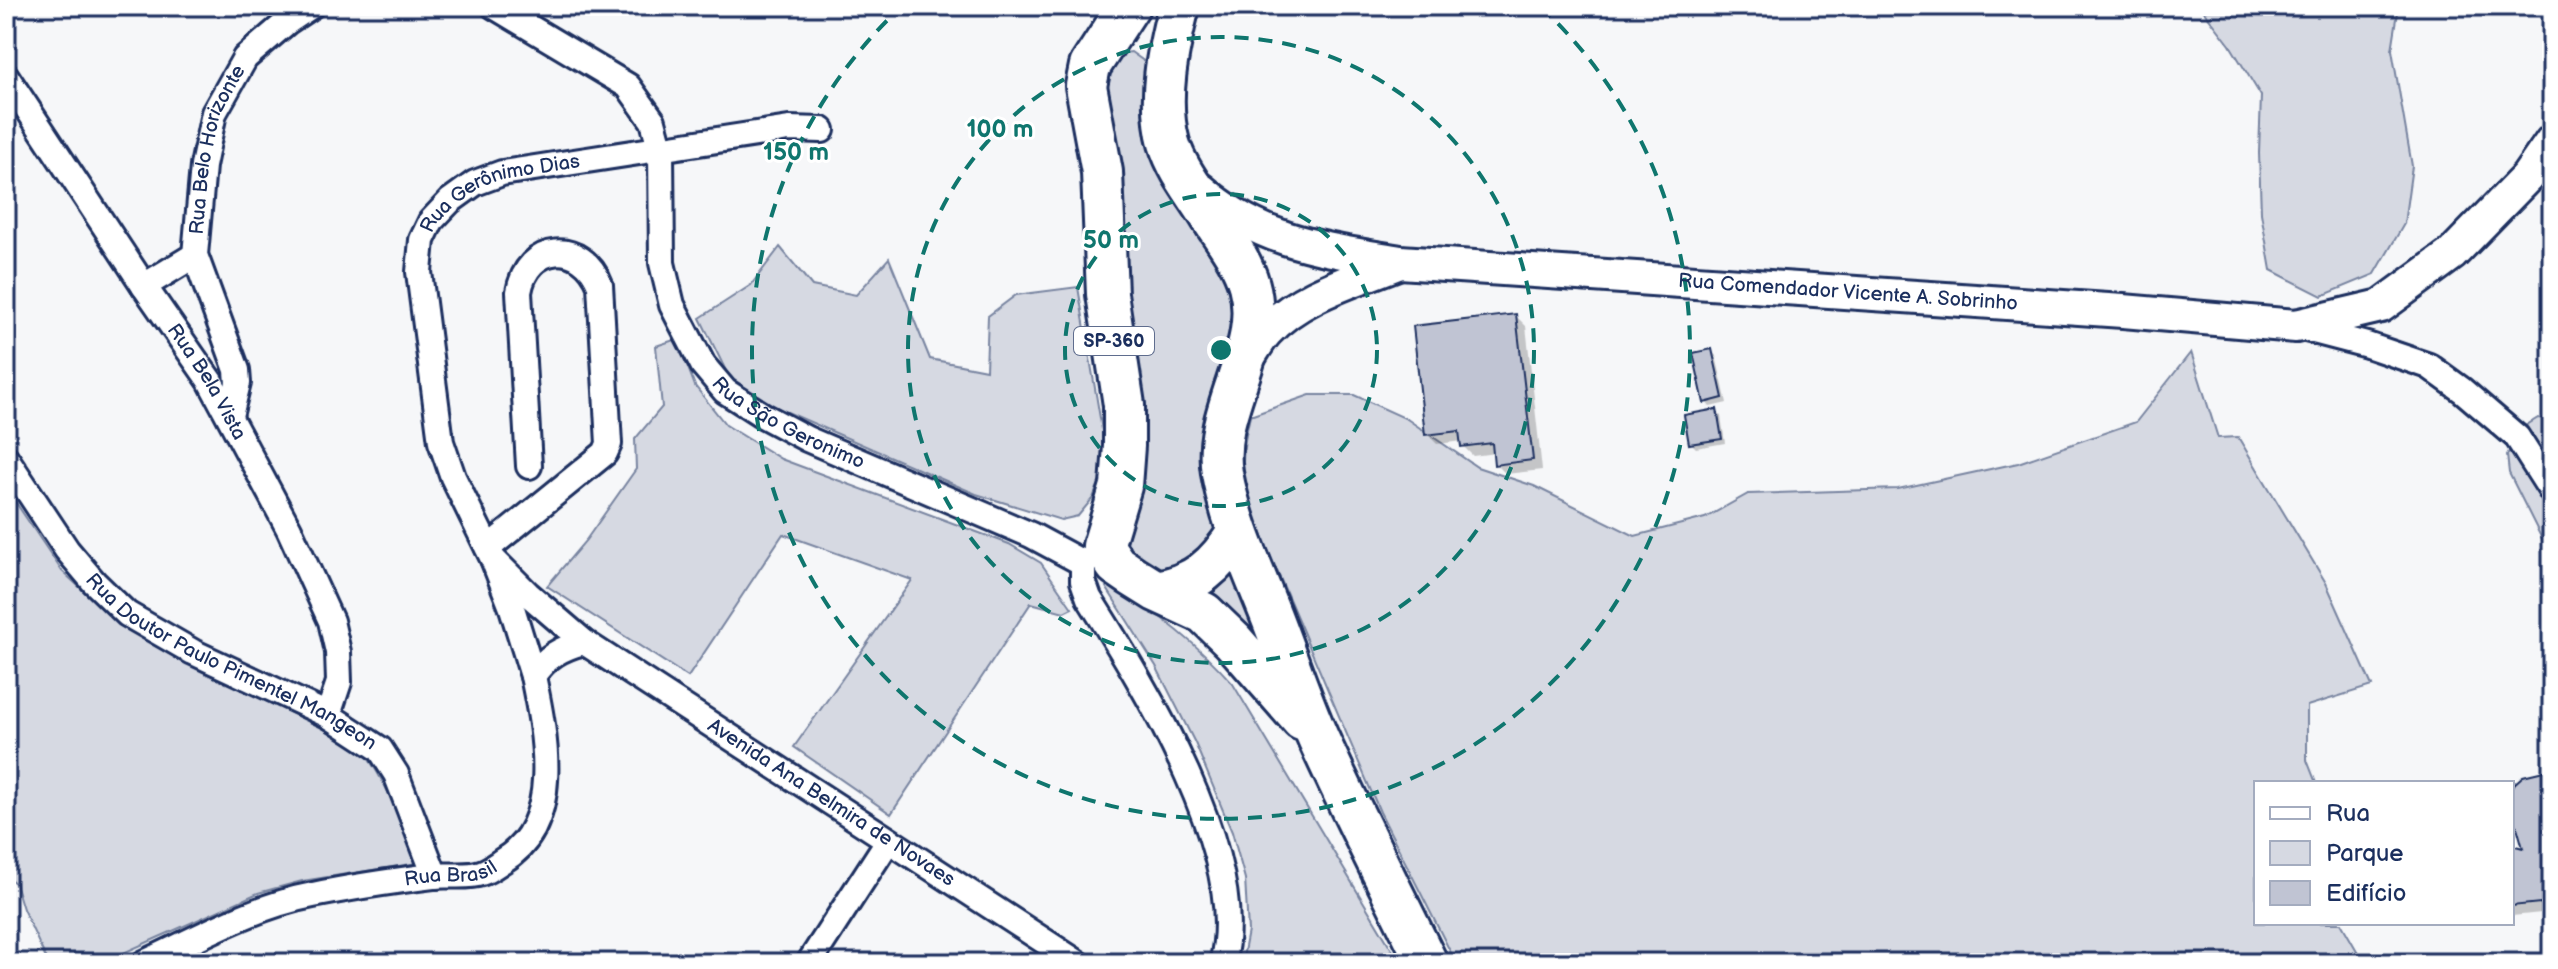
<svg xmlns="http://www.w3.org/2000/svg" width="2558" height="969" font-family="'Balsamiq Sans',sans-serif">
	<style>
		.green { fill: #d6d9e2; stroke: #7884a0; stroke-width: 2 }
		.shadow { fill: #0003 }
		.building { fill: #c0c4d3; stroke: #1b2f5e; stroke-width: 2 }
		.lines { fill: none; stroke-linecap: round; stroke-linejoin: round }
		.minor-casing { stroke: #1b2f5e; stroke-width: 30 }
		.tertiary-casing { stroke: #1b2f5e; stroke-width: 38 }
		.primary-casing { stroke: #1b2f5e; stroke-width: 46 }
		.minor { stroke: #fff; stroke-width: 24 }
		.tertiary { stroke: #fff; stroke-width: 32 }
		.primary { stroke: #fff; stroke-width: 40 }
		.ring { fill: none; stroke: #0f766e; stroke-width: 4; stroke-dasharray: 14 10 }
		.labels { text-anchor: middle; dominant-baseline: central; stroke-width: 6; stroke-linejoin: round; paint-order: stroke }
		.shield { fill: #fff; stroke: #5f6d8e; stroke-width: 2 }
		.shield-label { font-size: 18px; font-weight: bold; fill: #1b2f5e }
		.street-label { font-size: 20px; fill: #1b2f5e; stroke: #fff }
		.centre { fill: #0f766e; stroke: #fff; stroke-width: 4 }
		.ring-label { font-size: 24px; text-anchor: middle; font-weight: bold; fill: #0f766e; stroke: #fff; stroke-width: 6; stroke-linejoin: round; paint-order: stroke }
	</style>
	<rect width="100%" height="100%" fill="#f6f7f9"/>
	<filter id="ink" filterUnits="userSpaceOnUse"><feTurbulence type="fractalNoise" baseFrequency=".0125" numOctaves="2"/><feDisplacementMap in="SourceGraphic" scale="16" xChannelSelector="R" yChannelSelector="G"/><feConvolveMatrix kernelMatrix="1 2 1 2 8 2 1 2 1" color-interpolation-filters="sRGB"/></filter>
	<g filter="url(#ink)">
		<path class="green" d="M 2200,6 L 2399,6 L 2392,50 L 2412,166 L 2404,224 L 2375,274 L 2322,296 L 2271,270 L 2261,213 L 2259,153 L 2261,96 L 2230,45 Z
			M 1131,52 L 1152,67 L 1236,280 L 1221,514 L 1211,555 L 1163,575 L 1132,555 L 1125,538 L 1145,448 L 1145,403 L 1128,294 L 1125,217 L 1098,86 L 1118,54 Z
			M 780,247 L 812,286 L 856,295 L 889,258 L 930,359 L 986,370 L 988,316 L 1016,295 L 1078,287 L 1103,436 L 1101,478 L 1093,498 L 1078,516 L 1061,520 L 976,494 L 748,395 L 730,379 L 700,318 L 751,285 Z
			M 677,339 L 695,386 L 726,425 L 781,459 L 1009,544 L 1041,563 L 1072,608 L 1064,612 L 1031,603 L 891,814 L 794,747 L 912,580 L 783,534 L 688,677 L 547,586 L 586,540 L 636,469 L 635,439 L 662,407 L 656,346 Z
			M 2191,352 L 2218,438 L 2238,437 L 2326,583 L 2372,686 L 2307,706 L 2307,760 L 2316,783 L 2256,783 L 2256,923 L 2341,923 L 2364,963 L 1456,963 L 1380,812 L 1251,510 C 1241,469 1240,457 1250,416 L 1310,395 L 1354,395 L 1407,419 L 1477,467 L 1534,486 L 1635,536 L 1705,518 L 1748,494 L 1898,489 L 2018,463 L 2136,422 Z
			M 2538,418 L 2552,420 L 2552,574 L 2547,549 L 2509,473 L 2507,455 L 2522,428 Z
			M 6,488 L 62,571 L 113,618 L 167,653 L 359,746 C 387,780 401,822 418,863 L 302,881 L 258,893 L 101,963 L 48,963 L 23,909 L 15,883 L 6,876 Z
			M 1232,556 L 1261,645 L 1200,587 Z
			M 1110,584 C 1156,611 1198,644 1233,684 L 1400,963 L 1242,963 L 1248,931 L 1245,879 L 1232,832 L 1195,743 L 1156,666 L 1106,587 Z"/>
		<path class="shadow" d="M 1516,316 L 1526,326 L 1542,470 L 1506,474 L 1496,464 L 1495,453 L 1473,456 L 1463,446 L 1463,441 L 1437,444 L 1427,434 Z
			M 1712,351 L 1716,356 L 1727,403 L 1710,407 L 1706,402 Z
			M 1716,411 L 1721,416 L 1725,443 L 1696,448 L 1691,443 Z
			M 2552,771 L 2552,912 L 2512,916 L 2512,847 L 2526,851 L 2512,801 L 2512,789 Z"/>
		<path class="building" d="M 1516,314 L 1533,460 L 1494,465 L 1492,443 L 1461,447 L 1459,431 L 1425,435 L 1413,326 Z
			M 1712,349 L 1723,398 L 1704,403 L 1693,353 Z
			M 1717,409 L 1722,439 L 1689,444 L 1684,415 Z
			M 2552,769 L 2552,913 L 2540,903 L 2512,906 L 2512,845 L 2523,848 L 2512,809 L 2512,786 L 2523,776 Z"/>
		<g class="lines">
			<g class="minor-casing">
				<g id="minor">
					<path id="s1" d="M 494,6 L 628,86 L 653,121 L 661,151 L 662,263 L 672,305 L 703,365 L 725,391 L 764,416 L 807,439 L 1031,535 L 1083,563"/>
					<path id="s2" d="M 6,76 L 144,286 L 210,381 L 289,529 L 331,621 L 338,652 L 339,682 L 328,715"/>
					<path d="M 144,286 L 195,255"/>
					<path d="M 2298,327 L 2367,345 L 2429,366 L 2462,390 L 2517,437 L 2552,492"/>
					<path id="s3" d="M 230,416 L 238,383 L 237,370 L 195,255 L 203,166 L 214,113 L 245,58 L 287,22 L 311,6"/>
					<path id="s4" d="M 6,458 L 67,550 L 94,582 L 127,614 L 193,652 L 328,715 L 380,749 L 396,774 L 435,876"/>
					<path d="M 488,548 L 605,453 L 609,444 L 600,285 C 582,238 527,243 519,292 L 529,466"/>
					<path d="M 1095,553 L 1083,563 L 1083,581 L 1089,598 C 1144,685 1251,858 1222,963"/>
					<path id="s5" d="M 493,559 L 453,477 L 441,442 L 419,272 L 422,240 L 431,221 L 450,201 L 475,183 L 502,173 L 789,129 L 822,130"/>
					<path id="s6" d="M 533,676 L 512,608 L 493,559 L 528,594 L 584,642 L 1078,963"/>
					<path id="s7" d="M 144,963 C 198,938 254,906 313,895 C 352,887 393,881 433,876 C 448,874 467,878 481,873 C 488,871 496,865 502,861 C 564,825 545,734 533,676 C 547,656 561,648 584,642"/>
					<path d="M 809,963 L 888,841"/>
				</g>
			</g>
			<g class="tertiary-casing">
				<g id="tertiary">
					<path id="s8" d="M 1201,190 C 1261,243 1324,249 1400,262 L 2123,311 L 2296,326 L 2381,306 L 2452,254 L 2527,177 L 2552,141"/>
					<path d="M 1245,363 C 1252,353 1258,341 1266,332 C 1299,295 1356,280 1400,262"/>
				</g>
			</g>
			<g class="primary-casing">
				<path id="primary" d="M 1129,6 L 1090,66 L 1086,86 L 1102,172 L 1107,294 L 1124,405 L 1124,446 L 1121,486 L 1103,546 L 1116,565 L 1132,576 L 1156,591 L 1204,613 L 1233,641 L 1302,720
					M 1179,6 C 1168,49 1157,99 1169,143 C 1177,170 1197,194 1211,217 C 1225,239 1242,260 1249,285 C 1267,349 1211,408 1222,473 C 1231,523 1253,570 1271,616 C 1287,657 1301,700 1319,740 C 1353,815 1391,889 1427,963
					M 1156,591 C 1196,585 1217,565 1238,532"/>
			</g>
			<use href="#minor" class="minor"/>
			<use href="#tertiary" class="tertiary"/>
			<use href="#primary" class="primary"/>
		</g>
	</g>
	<g class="ring">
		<circle cx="1221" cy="350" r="156"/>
		<circle cx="1221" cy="350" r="313"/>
		<path d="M1541 7A469 469 0 1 1 901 7"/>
	</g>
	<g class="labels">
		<rect class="shield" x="1074" y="327" width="80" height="28" rx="6"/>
		<g class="shield-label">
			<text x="1114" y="341">SP-360</text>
		</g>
		<g class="street-label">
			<text stroke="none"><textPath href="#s3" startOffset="278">Rua Belo Horizonte</textPath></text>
			<text stroke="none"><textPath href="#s5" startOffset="430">Rua Gerônimo Dias</textPath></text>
			<text stroke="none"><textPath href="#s8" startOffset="664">Rua Comendador Vicente A. Sobrinho</textPath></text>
			<text stroke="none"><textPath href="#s2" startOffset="366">Rua Bela Vista</textPath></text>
			<text stroke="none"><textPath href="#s1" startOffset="558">Rua São Geronimo</textPath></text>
			<text stroke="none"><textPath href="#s4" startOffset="312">Rua Doutor Paulo Pimentel Mangeon</textPath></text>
			<text stroke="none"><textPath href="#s6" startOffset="542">Avenida Ana Belmira de Novaes</textPath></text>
			<text stroke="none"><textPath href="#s7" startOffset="322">Rua Brasil</textPath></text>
		</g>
	</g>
	<circle cx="1221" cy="350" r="12" class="centre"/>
	<g class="ring-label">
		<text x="1000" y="137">100 m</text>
		<text x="796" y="160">150 m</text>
		<text x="1111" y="248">50 m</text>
	</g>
	<rect width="2558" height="969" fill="none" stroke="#fff" stroke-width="32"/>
	<rect x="16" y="16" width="2526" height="937" fill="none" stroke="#1b2f5e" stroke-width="3" filter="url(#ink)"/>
	<rect x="2254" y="781" width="260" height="144" fill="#ffffff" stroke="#a4acbf" stroke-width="2"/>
	<rect x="2270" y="807" width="40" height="12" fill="#ffffff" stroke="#a4acbf" stroke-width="2"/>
	<text x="2326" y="821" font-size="24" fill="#1b2f5e">Rua</text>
	<rect x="2270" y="841" width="40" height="24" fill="#d6d9e2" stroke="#a4acbf" stroke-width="2"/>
	<text x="2326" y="861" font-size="24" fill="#1b2f5e">Parque</text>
	<rect x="2270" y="881" width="40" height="24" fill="#c0c4d3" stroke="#a4acbf" stroke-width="2"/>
	<text x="2326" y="901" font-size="24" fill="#1b2f5e">Edifício</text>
</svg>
